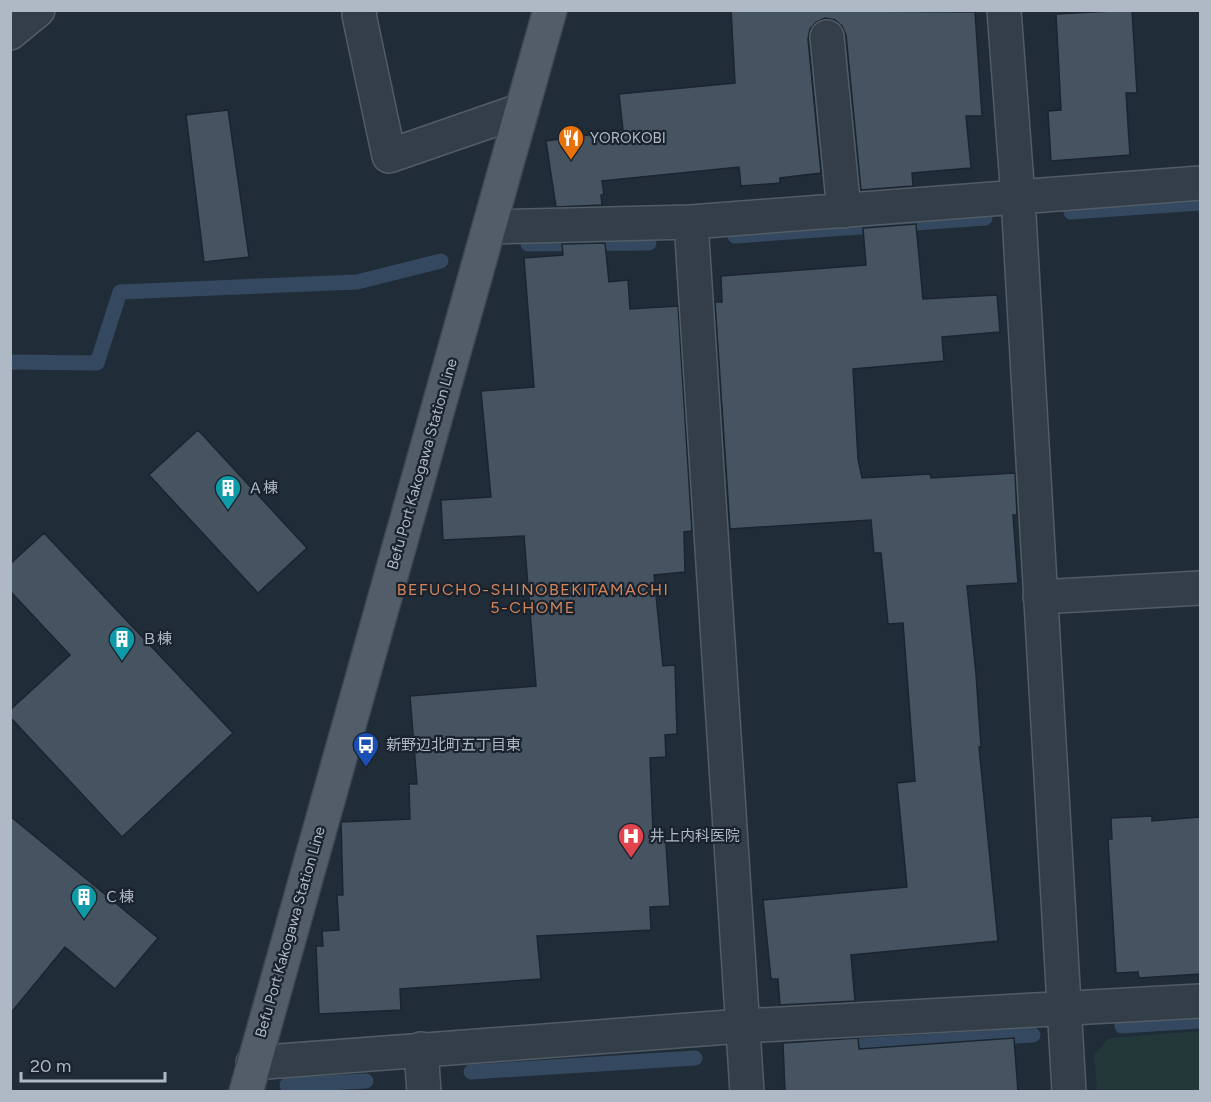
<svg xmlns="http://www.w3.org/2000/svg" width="1211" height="1102" font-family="Figtree,'Noto Sans JP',sans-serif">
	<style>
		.green { fill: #223839 }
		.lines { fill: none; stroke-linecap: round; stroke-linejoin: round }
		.stream { stroke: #34495f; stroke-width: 15 }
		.building { fill: #465462; stroke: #1b252f; stroke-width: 1.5 }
		.minor-casing { stroke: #515c66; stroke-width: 36 }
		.major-casing { stroke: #3d4752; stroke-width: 36 }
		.minor { stroke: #343e48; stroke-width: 33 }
		.major { stroke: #525d69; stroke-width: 33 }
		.labels { text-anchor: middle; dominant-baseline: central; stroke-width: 4.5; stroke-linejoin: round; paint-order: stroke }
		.poi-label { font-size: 15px; fill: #aeb9c5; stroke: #1a232d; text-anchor: start }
		.street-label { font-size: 15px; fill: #aeb9c5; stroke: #1a232d }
		.neighbourhood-label { font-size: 16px; letter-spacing: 1.5px; fill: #d3855c; stroke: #1a232d }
	</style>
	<rect width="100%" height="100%" fill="#202c38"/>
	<path class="green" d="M 1200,1031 L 1200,1091 L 1097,1091 L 1094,1055 L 1109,1038 Z"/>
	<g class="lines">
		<path class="stream" d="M 1071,212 L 1200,203
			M 735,236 L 985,218
			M 528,244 L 649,243
			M 10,362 L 97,363 L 120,292 L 357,282 L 441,261
			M 1122,1026 L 1200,1021
			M 840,1047 L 1033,1035
			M 471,1072 L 695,1058
			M 287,1085 L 366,1081"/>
	</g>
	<path class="building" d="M 731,10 L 975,12 L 982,116 L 966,116 L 971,168 L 912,173 L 913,186 L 861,190 L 846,35 L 842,26 L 835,20 L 825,18 L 816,22 L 810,29 L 808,39 L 821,173 L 780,178 L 780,183 L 741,186 L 739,167 L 602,181 L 604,194 L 601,195 L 602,205 L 556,207 L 546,141 L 623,130 L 619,94 L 735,83 Z
		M 1132,10 L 1137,93 L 1126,93 L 1130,155 L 1051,161 L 1048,111 L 1061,110 L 1056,14 Z
		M 228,110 L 249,257 L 204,262 L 186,115 Z
		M 916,224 L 923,299 L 997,295 L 1000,332 L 942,337 L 944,361 L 853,369 L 858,459 L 862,478 L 930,474 L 931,478 L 1015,473 L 1017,515 L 1013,515 L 1018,583 L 967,586 L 976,674 L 981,747 L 979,747 L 998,941 L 851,955 L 855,1001 L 780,1005 L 778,979 L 771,979 L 763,900 L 907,887 L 897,783 L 915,781 L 903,623 L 888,624 L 881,553 L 874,553 L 871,520 L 730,529 L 715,302 L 722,302 L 721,276 L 866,265 L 863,228 Z
		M 605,243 L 609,282 L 628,280 L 630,309 L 678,306 L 692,531 L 684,532 L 685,572 L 654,575 L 663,666 L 675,665 L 677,734 L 665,735 L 666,757 L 650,758 L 653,830 L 665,829 L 670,906 L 650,907 L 651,930 L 537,936 L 541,979 L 400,989 L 401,1010 L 319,1014 L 316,946 L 323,946 L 322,931 L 339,930 L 337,895 L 343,895 L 341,822 L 410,819 L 409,784 L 417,784 L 410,696 L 536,686 L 524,536 L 443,540 L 441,500 L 491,497 L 481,391 L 534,387 L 524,258 L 563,255 L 562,244 Z
		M 198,430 L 307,548 L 258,593 L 149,475 Z
		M 44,533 L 233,733 L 122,837 L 10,717 L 10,710 L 70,655 L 10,591 L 10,564 Z
		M 10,816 L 158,938 L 115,989 L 65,947 L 10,1014 Z
		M 1152,816 L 1152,821 L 1200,817 L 1200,974 L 1139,978 L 1138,972 L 1116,973 L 1108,839 L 1112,839 L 1111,818 Z
		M 858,1038 L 859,1049 L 1014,1038 L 1018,1092 L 785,1092 L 783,1043 Z"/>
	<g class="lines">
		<g class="minor-casing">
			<path id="minor" d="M 360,10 L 359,15 L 389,156 L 522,110
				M 1004,10 L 1018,198 L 1069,1092
				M 10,33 L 38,10
				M 827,37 L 844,211
				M 691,222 L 747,1092
				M 490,227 L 691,222 L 1200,183
				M 1040,597 L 1200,588
				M 421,1049 L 424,1092
				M 253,1063 L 742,1026 L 1200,1001"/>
		</g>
		<g class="major-casing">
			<path id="major" d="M 246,1092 L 550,10"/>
		</g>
		<use href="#minor" class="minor"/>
		<use href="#major" class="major"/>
	</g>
	<defs>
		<g id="restaurant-pin" transform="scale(1.35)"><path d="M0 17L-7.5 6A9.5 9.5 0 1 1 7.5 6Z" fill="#e8710a" stroke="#1a232d"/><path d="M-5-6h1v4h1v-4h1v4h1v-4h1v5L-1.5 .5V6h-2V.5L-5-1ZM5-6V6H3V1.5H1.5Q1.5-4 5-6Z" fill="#fff"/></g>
		<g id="building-pin" transform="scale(1.35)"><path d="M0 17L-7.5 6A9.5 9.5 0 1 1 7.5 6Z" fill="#0f9aa8" stroke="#1a232d"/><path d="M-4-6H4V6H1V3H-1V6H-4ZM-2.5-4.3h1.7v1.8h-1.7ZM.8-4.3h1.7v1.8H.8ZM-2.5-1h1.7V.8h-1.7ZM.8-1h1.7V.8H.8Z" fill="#fff"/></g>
		<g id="bus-pin" transform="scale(1.35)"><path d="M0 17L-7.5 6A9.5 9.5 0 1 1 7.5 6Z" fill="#1a4fb4" stroke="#1a232d"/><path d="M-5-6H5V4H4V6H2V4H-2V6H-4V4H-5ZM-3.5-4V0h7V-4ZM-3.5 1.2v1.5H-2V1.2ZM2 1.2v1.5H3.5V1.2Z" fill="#fff"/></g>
		<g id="hospital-pin" transform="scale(1.35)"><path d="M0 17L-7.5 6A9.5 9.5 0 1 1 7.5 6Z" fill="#e0444e" stroke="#1a232d"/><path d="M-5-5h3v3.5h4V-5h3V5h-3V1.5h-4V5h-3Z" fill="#fff"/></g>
	</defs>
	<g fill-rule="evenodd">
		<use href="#restaurant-pin" x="571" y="138"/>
		<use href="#building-pin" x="228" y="488"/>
		<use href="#building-pin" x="122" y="639"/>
		<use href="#bus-pin" x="366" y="745"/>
		<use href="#hospital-pin" x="631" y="836"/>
		<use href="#building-pin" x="84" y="897"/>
	</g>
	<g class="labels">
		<g class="poi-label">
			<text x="590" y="138">YOROKOBI</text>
			<text x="248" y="488">Ａ棟</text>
			<text x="142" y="639">Ｂ棟</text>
			<text x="386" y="745">新野辺北町五丁目東</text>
			<text x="650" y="836">井上内科医院</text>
			<text x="104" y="897">Ｃ棟</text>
		</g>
		<g class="street-label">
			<text transform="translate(422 464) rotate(-74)">Befu Port Kakogawa Station Line</text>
			<text transform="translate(290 932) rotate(-74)">Befu Port Kakogawa Station Line</text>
		</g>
		<g class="neighbourhood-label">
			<text x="533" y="589">BEFUCHO-SHINOBEKITAMACHI<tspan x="533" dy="18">5-CHOME</tspan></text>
		</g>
	</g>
	<rect width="1211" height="1102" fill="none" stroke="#aeb9c5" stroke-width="24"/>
	<path d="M21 1072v9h144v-9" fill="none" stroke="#aeb9c5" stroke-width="3"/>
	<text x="30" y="1072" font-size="18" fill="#aeb9c5" stroke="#1a232d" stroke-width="4.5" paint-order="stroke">20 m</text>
</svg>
